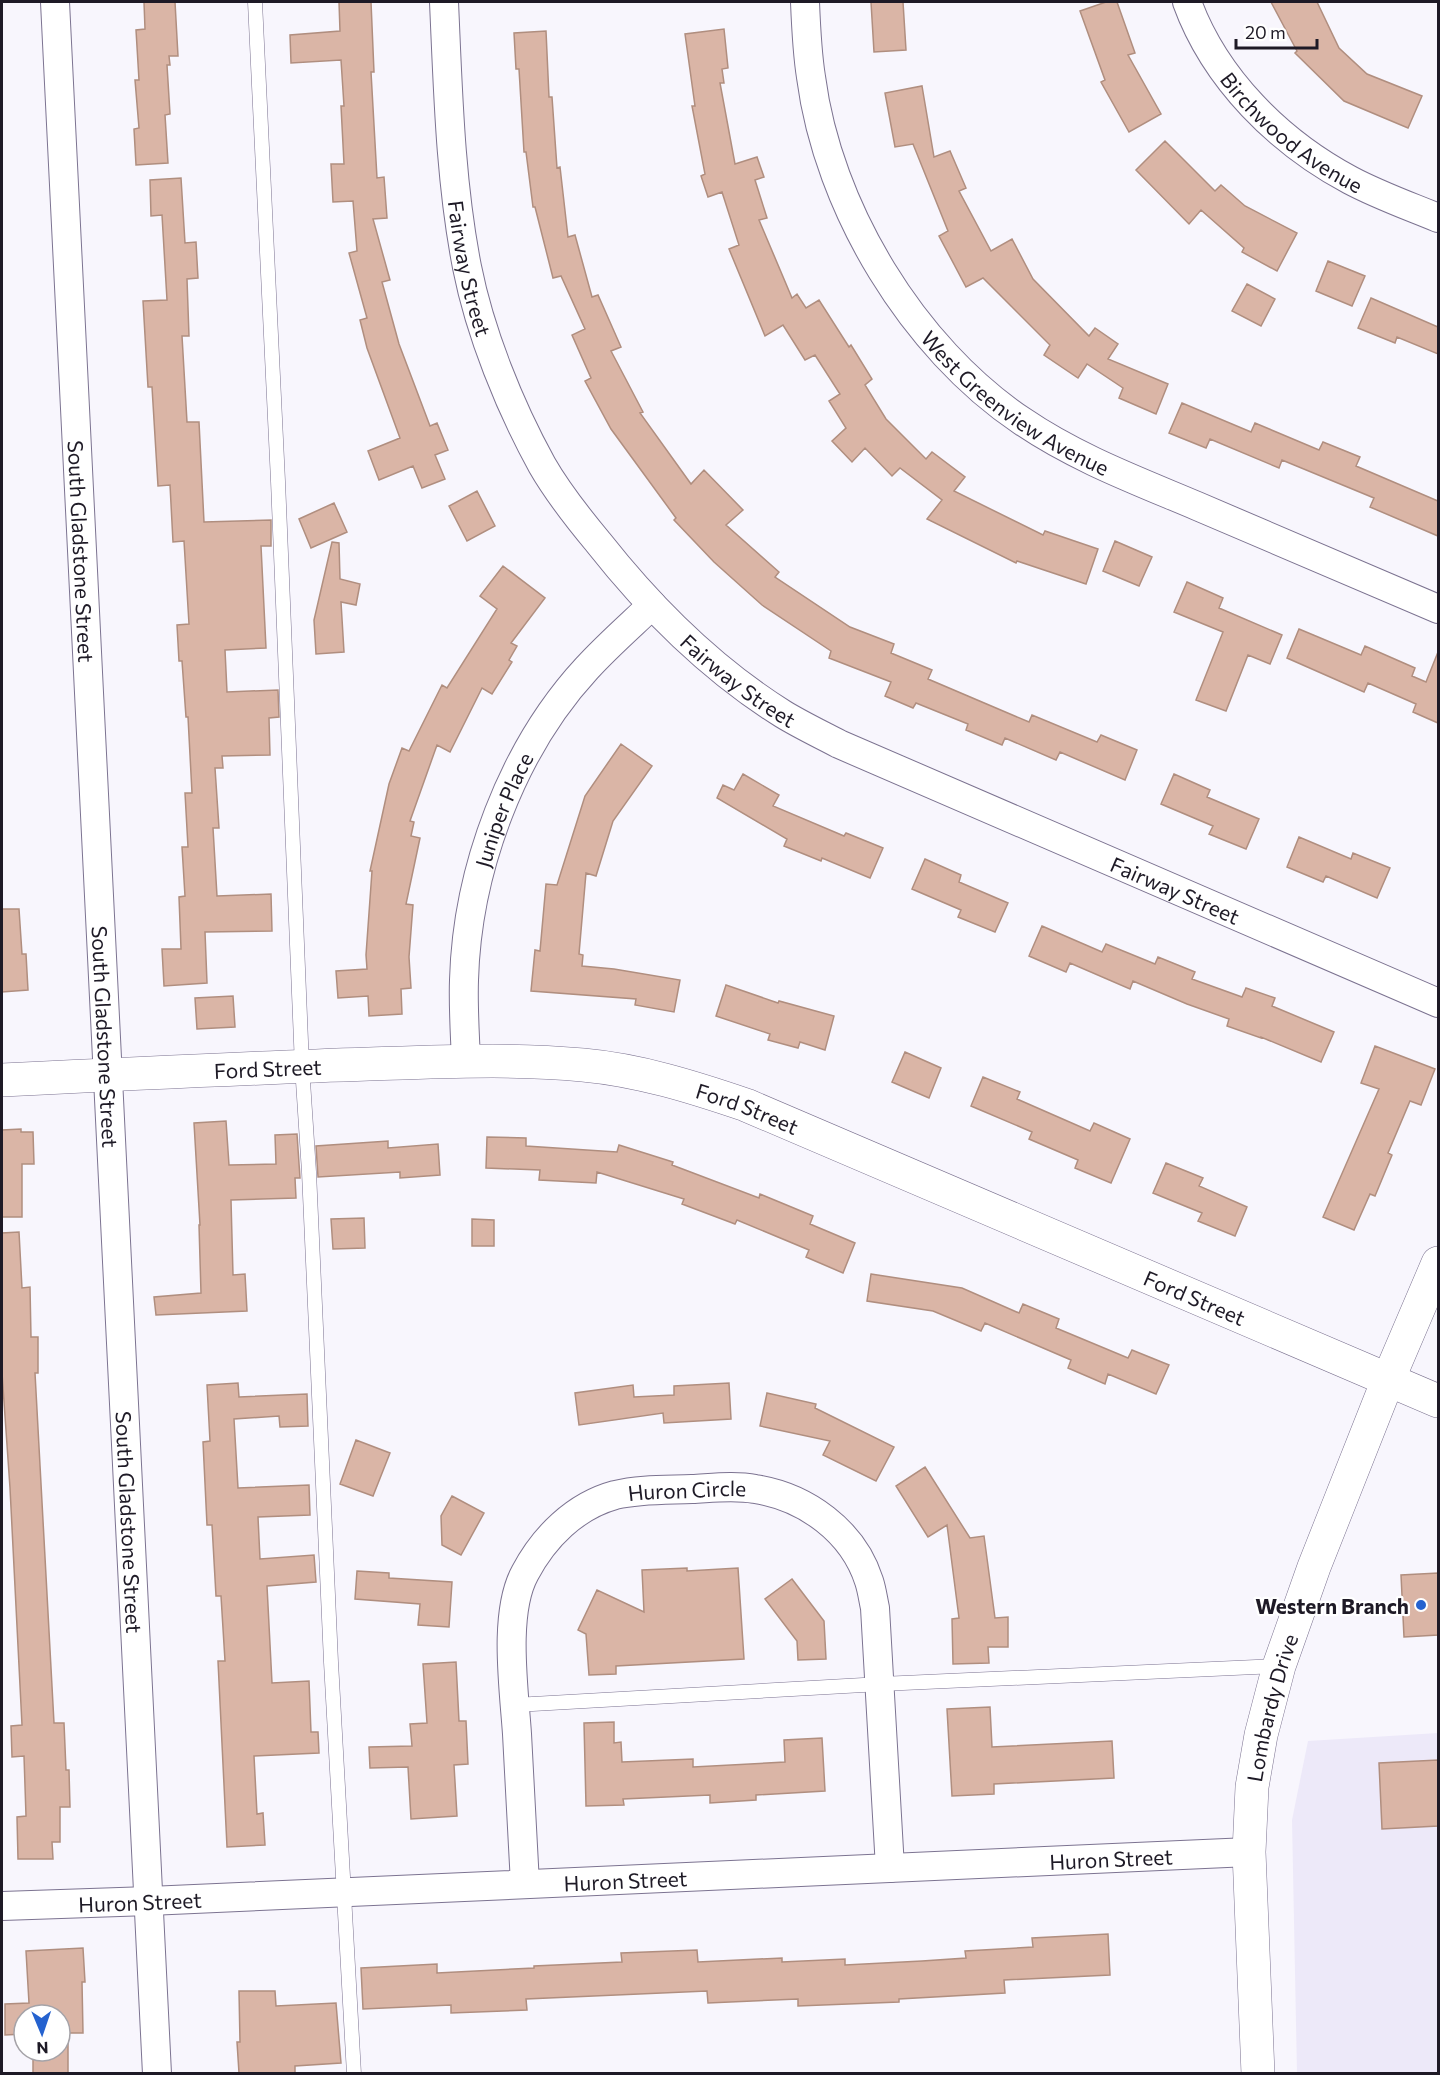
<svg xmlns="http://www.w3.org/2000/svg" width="1440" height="2075" font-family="Commissioner,sans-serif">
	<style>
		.built { fill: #ede9f9 }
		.building { fill: #dab5a6; stroke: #b08e7f; stroke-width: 1.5 }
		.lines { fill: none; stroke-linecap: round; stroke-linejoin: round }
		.lane-casing { stroke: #7c7391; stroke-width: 15 }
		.street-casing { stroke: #7c7391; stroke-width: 30 }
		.secondary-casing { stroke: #7c7391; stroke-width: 34 }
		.lane { stroke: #fff; stroke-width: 14 }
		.street { stroke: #fff; stroke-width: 28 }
		.secondary { stroke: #fff; stroke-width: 33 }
		.poi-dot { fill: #2562cf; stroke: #fff; stroke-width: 2 }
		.labels { text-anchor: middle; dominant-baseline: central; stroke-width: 4.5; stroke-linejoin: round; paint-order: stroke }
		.street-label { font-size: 21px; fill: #1e1a26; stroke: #fff }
		.poi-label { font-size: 21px; font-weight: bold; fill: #1e1a26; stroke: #fff; text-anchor: end }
	</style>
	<rect width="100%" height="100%" fill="#f8f6fd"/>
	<path class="built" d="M 1438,1733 L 1438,2073 L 1297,2074 L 1292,1820 L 1308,1741 Z"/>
	<path class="building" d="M 144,2 L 175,2 L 178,56 L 169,56 L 170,65 L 167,65 L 170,114 L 165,115 L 168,163 L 136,165 L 134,129 L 139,128 L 135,80 L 139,80 L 136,30 L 145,29 Z
		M 339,2 L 371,2 L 374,72 L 371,72 L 377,178 L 384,177 L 387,218 L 373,219 L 390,280 L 382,282 L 399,344 L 430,426 L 437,423 L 448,450 L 435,455 L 445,479 L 422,488 L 413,466 L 379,480 L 368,451 L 400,438 L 367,348 L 360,320 L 367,318 L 349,253 L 357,251 L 353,201 L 333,202 L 331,164 L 344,164 L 341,106 L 344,106 L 341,60 L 291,63 L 290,35 L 340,31 Z
		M 871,2 L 903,2 L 906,50 L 874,52 Z
		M 1106,2 L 1117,2 L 1135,53 L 1128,55 L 1161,114 L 1129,132 L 1101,82 L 1105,80 L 1080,11 Z
		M 1271,2 L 1317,2 L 1339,48 L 1367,74 L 1422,96 L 1408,128 L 1344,101 L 1295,53 L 1297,51 Z
		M 724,29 L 728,68 L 722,69 L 724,83 L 720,83 L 735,164 L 757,157 L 764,177 L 755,180 L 767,218 L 759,220 L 792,298 L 797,294 L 806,308 L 819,300 L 849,347 L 851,345 L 872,379 L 865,385 L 886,419 L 926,459 L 932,452 L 965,477 L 954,491 L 1043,535 L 1045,531 L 1098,549 L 1086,584 L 1017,561 L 1016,563 L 927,519 L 942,500 L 900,468 L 892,476 L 865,448 L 852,462 L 832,441 L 846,428 L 829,401 L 840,394 L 815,355 L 805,360 L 783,325 L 765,336 L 729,249 L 739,245 L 722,192 L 708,197 L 701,176 L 705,174 L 692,106 L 695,106 L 685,34 Z
		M 546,31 L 549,97 L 552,97 L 557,168 L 560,167 L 568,237 L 575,235 L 592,297 L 598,295 L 621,347 L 611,351 L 643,412 L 640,413 L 691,484 L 704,470 L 743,510 L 726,525 L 779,572 L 775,577 L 850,627 L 894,644 L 891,653 L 932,670 L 928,679 L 1029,722 L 1032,715 L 1097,742 L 1101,735 L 1137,750 L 1125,780 L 1060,752 L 1056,760 L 1005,738 L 1002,745 L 966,730 L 968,724 L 916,703 L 913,708 L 885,696 L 891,682 L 829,658 L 831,651 L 762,605 L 714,562 L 674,520 L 676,518 L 611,429 L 585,381 L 591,378 L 572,335 L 585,329 L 561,276 L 553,278 L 535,207 L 533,207 L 526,152 L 524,152 L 519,69 L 516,69 L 514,33 Z
		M 922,86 L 934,157 L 950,151 L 966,188 L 959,191 L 991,251 L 1012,239 L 1033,279 L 1089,336 L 1095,328 L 1118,344 L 1108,359 L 1168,384 L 1156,414 L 1119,398 L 1123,388 L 1087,364 L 1078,378 L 1044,355 L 1050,345 L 983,278 L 966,287 L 939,236 L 948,231 L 913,144 L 895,147 L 885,93 Z
		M 1165,141 L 1215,191 L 1221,185 L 1245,206 L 1297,233 L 1277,271 L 1242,252 L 1244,248 L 1201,210 L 1189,224 L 1136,170 Z
		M 181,178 L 185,243 L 196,242 L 198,278 L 187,279 L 189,336 L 182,336 L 187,422 L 199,422 L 204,522 L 271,520 L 271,546 L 261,546 L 266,648 L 225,650 L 227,692 L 278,690 L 279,717 L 269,718 L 270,755 L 222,756 L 223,768 L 215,768 L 219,828 L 213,828 L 217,896 L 271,894 L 272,931 L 205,932 L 207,983 L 164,986 L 162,949 L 181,949 L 179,897 L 185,896 L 182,847 L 188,847 L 185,793 L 192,793 L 188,717 L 186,717 L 182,661 L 179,661 L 177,625 L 189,624 L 184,541 L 173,542 L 170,485 L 158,486 L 152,387 L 148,387 L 143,301 L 167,300 L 162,215 L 151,216 L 150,180 Z
		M 1328,261 L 1365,276 L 1352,306 L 1316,291 Z
		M 1247,284 L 1275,299 L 1261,326 L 1232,311 Z
		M 1371,298 L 1438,327 L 1438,354 L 1397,337 L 1395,343 L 1358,328 Z
		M 1182,403 L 1251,432 L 1255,423 L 1319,450 L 1323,442 L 1360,457 L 1356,466 L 1438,501 L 1438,536 L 1370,507 L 1374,498 L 1282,460 L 1279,468 L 1210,439 L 1206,448 L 1169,433 Z
		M 477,491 L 495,526 L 467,541 L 449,506 Z
		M 334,503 L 347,532 L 311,548 L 299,519 Z
		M 1115,541 L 1152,557 L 1139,586 L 1103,571 Z
		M 332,542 L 339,543 L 340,579 L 360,584 L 356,605 L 341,602 L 344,652 L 316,654 L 314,620 Z
		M 503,566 L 545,598 L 511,643 L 517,646 L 509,660 L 512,662 L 492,694 L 482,688 L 450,752 L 437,745 L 410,821 L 414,822 L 411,836 L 420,838 L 406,904 L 413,905 L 409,957 L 411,988 L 401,989 L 402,1014 L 369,1016 L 368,996 L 338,998 L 336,971 L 367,969 L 366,955 L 372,871 L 370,871 L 389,784 L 402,748 L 409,751 L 442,685 L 447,688 L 497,609 L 480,596 Z
		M 1187,582 L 1223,598 L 1219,608 L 1282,635 L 1270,664 L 1248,655 L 1226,711 L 1196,700 L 1223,632 L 1174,612 Z
		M 1299,629 L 1361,655 L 1365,646 L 1415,668 L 1412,676 L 1426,682 L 1438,652 L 1438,723 L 1413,712 L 1416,704 L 1368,683 L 1364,692 L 1287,658 Z
		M 621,744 L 652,766 L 613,821 L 596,876 L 586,873 L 579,954 L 583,955 L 582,966 L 614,969 L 680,980 L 674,1012 L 635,1005 L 636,999 L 531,991 L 535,950 L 540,951 L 546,884 L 557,885 L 585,796 Z
		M 743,774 L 779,795 L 773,806 L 844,836 L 846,833 L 883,848 L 870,878 L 822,858 L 821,861 L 784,846 L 787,839 L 717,798 L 723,785 L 734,790 Z
		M 1174,774 L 1210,790 L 1207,797 L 1259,819 L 1246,849 L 1209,834 L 1213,826 L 1161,804 Z
		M 1299,837 L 1351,859 L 1353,853 L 1390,868 L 1377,898 L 1326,876 L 1323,882 L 1287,867 Z
		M 925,859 L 961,875 L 959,882 L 1008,903 L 995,932 L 958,917 L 961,910 L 912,889 Z
		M 2,909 L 19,909 L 22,954 L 26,954 L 28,990 L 2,992 Z
		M 1042,926 L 1102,952 L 1106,944 L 1155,964 L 1158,957 L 1195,972 L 1192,979 L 1242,997 L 1246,988 L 1275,998 L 1272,1006 L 1334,1032 L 1321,1062 L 1261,1037 L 1261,1038 L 1227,1026 L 1229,1019 L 1187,1004 L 1133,981 L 1130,989 L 1070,963 L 1066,972 L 1029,956 Z
		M 726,985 L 778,1003 L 779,1001 L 834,1016 L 825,1050 L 800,1042 L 798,1048 L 768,1040 L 770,1034 L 716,1016 Z
		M 233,996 L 235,1027 L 197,1029 L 195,998 Z
		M 1375,1046 L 1435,1069 L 1421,1105 L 1410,1101 L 1388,1153 L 1392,1155 L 1375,1196 L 1370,1194 L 1354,1230 L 1323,1217 L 1379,1089 L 1361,1083 Z
		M 905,1052 L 941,1068 L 929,1098 L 892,1082 Z
		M 983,1077 L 1020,1092 L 1017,1099 L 1090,1131 L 1094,1123 L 1130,1139 L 1111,1183 L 1075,1168 L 1078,1160 L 1029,1139 L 1032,1132 L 971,1106 Z
		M 226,1121 L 229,1165 L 276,1164 L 275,1135 L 297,1134 L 300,1178 L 295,1178 L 296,1198 L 231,1200 L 233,1275 L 245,1274 L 247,1311 L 156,1315 L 154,1297 L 201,1293 L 199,1225 L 200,1225 L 194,1123 Z
		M 21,1129 L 21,1132 L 33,1132 L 34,1164 L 22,1164 L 22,1217 L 2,1217 L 2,1130 Z
		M 487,1137 L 526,1138 L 526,1146 L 617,1152 L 619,1145 L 673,1162 L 672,1165 L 759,1198 L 760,1194 L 813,1216 L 810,1224 L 855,1243 L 843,1273 L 806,1257 L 809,1250 L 737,1220 L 735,1224 L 682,1204 L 684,1199 L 597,1172 L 596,1183 L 539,1180 L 540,1170 L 486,1168 Z
		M 388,1141 L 388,1148 L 438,1144 L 440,1175 L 400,1178 L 400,1172 L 318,1177 L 316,1146 Z
		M 1166,1163 L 1203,1178 L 1199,1186 L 1247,1207 L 1235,1236 L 1198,1221 L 1202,1213 L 1153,1193 Z
		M 364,1218 L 365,1248 L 333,1249 L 331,1219 Z
		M 472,1219 L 494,1220 L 494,1246 L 472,1246 Z
		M 19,1232 L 22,1288 L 30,1287 L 31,1337 L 38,1337 L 38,1373 L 35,1373 L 54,1723 L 64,1723 L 66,1770 L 69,1770 L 70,1807 L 60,1807 L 60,1842 L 52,1842 L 53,1859 L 18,1859 L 17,1817 L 26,1816 L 24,1756 L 12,1757 L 11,1726 L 22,1725 L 10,1488 L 2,1373 L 2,1233 Z
		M 871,1274 L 962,1288 L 1019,1313 L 1023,1304 L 1059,1319 L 1056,1328 L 1128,1358 L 1132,1350 L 1169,1365 L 1156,1394 L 1108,1374 L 1105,1384 L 1068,1368 L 1071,1360 L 985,1323 L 981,1331 L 933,1311 L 867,1301 Z
		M 238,1383 L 239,1397 L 307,1394 L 308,1426 L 280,1427 L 279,1416 L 234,1419 L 238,1488 L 309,1485 L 310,1515 L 258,1517 L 260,1559 L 314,1555 L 316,1582 L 267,1586 L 272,1683 L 309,1681 L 311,1732 L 318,1732 L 319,1753 L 254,1756 L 257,1814 L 263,1813 L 265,1845 L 227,1847 L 218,1661 L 225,1661 L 221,1596 L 216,1596 L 212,1525 L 207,1525 L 203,1442 L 210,1441 L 207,1385 Z
		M 729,1383 L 731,1419 L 664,1423 L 663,1413 L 579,1425 L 575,1393 L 633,1385 L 634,1397 L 674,1395 L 674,1386 Z
		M 767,1393 L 816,1404 L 815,1408 L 894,1447 L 876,1481 L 823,1455 L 830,1441 L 760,1426 Z
		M 356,1440 L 390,1453 L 373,1496 L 340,1484 Z
		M 925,1467 L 970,1538 L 984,1536 L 995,1618 L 1008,1617 L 1008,1647 L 988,1647 L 989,1663 L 953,1664 L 952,1619 L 959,1618 L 947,1525 L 928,1537 L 896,1486 Z
		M 452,1496 L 484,1513 L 461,1555 L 442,1545 L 441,1516 Z
		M 687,1568 L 687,1571 L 738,1568 L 744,1659 L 616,1666 L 616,1674 L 589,1675 L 586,1634 L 578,1630 L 597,1590 L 644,1612 L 642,1570 Z
		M 357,1571 L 389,1573 L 389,1578 L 452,1582 L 449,1627 L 418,1625 L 420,1604 L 355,1599 Z
		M 1438,1573 L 1438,1635 L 1404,1637 L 1401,1575 Z
		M 792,1579 L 824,1621 L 826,1659 L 798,1660 L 797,1641 L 765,1599 Z
		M 456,1662 L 459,1721 L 466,1721 L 468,1764 L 454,1765 L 457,1816 L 411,1819 L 408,1767 L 370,1768 L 369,1747 L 412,1746 L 410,1724 L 427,1723 L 423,1664 Z
		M 990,1707 L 992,1747 L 1112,1741 L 1114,1778 L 994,1784 L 994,1794 L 952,1796 L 947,1709 Z
		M 614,1722 L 614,1743 L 621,1742 L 622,1762 L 693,1759 L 693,1767 L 785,1762 L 784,1740 L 822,1738 L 825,1791 L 756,1795 L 756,1800 L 710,1803 L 710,1795 L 623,1799 L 624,1805 L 586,1806 L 584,1723 Z
		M 1438,1760 L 1438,1826 L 1382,1829 L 1379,1763 Z
		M 1108,1934 L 1110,1975 L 1004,1980 L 1005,1993 L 899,1999 L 899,2002 L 798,2006 L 798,1999 L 708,2003 L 707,1991 L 526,1999 L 527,2010 L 451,2013 L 451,2005 L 363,2009 L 361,1968 L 437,1964 L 437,1973 L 534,1968 L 534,1966 L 622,1962 L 621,1953 L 697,1950 L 698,1962 L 782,1958 L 782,1962 L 845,1959 L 845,1965 L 922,1961 L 966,1958 L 965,1951 L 1033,1947 L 1032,1938 Z
		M 83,1948 L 85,1982 L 82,1982 L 83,2033 L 68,2033 L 68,2073 L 33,2073 L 33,2051 L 60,2051 L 60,2015 L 24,2015 L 24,2034 L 5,2035 L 5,2004 L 29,2003 L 26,1951 Z
		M 239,1991 L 275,1991 L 276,2006 L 336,2003 L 341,2063 L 295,2066 L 295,2073 L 239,2073 L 237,2042 L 240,2042 Z"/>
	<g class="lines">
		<g class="lane-casing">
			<path id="lane" d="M 255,2 L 278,481 L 302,1066 L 309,1172 L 331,1662 L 354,2074
				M 515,1705 L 881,1684 L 1279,1666"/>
		</g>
		<g class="street-casing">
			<g id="street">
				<path id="s1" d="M 55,2 L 157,2074"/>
				<path id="s2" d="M 444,2 C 448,90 450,180 467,267 C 480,333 510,407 542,465 C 558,493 578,518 598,542 C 650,608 711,669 783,714 C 801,725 820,734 839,744 L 1438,1003"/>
				<path id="s3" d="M 805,2 C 806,27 807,52 811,77 C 828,208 913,348 1022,421 C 1076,458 1138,481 1197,506 C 1278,540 1358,575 1438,609"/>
				<path id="s4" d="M 1187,2 C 1215,79 1279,142 1350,180 C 1378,195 1409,206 1438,218"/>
				<path id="s5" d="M 466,1062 C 465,1034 463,1007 464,980 C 467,870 512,749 587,668 C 607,646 630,626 652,605"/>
				<path id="s6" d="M 525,1884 C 522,1834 520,1784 517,1734 C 514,1689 503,1613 525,1573 C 544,1537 575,1506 615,1495 C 640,1489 666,1490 692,1489 C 712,1488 735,1485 755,1489 C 806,1497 853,1531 869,1581 C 872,1590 873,1599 875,1608 L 890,1868"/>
				<path id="s7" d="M 2,1906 L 149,1901 L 1249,1852"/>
			</g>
		</g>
		<g class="secondary-casing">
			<g id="secondary">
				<path id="s8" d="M 2,1080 C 124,1074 247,1068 369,1064 C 441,1062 512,1058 583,1065 C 639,1070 693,1087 746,1105 L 1438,1401"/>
				<path id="s9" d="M 1258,2074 L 1249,1852 L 1252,1787 L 1261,1735 L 1279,1666 L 1314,1567 L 1388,1380 L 1438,1263"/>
			</g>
		</g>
		<use href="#lane" class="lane"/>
		<use href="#street" class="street"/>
		<use href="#secondary" class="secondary"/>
	</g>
	<circle class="poi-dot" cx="1421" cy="1605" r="6"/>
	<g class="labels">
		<g class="street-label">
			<text stroke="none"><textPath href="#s4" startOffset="171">Birchwood Avenue</textPath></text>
			<text stroke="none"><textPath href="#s2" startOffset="268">Fairway Street</textPath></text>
			<text stroke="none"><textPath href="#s3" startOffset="474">West Greenview Avenue</textPath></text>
			<text stroke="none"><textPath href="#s1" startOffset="550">South Gladstone Street</textPath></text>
			<text stroke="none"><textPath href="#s2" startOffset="772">Fairway Street</textPath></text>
			<text stroke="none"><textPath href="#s5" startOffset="258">Juniper Place</textPath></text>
			<text stroke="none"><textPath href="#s2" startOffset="1258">Fairway Street</textPath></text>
			<text stroke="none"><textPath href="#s1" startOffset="1036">South Gladstone Street</textPath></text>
			<text stroke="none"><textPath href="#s8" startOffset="266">Ford Street</textPath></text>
			<text stroke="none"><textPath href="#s8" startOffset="752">Ford Street</textPath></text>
			<text stroke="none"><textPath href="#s8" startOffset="1238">Ford Street</textPath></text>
			<text stroke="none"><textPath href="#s6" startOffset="508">Huron Circle</textPath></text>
			<text stroke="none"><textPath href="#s1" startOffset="1522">South Gladstone Street</textPath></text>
			<text stroke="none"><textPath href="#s9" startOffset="369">Lombardy Drive</textPath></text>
			<text stroke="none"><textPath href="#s7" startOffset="1110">Huron Street</textPath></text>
			<text stroke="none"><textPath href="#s7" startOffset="624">Huron Street</textPath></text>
			<text stroke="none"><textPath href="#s7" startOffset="138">Huron Street</textPath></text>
		</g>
		<g class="poi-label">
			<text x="1409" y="1605">Western Branch</text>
		</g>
	</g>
	<rect width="1440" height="2075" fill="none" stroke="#1e1a26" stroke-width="6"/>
	<g transform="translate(42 2033) rotate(178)"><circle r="28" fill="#ffffff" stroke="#a5a3a8" stroke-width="1.5"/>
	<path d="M0-4.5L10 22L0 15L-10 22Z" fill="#2562cf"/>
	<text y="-9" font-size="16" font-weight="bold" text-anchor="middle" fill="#1e1a26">N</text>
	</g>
	<path d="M1236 39v9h81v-9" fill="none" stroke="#1e1a26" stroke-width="3"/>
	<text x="1245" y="39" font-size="18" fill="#1e1a26" stroke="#ffffff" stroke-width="4.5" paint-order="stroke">20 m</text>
</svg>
